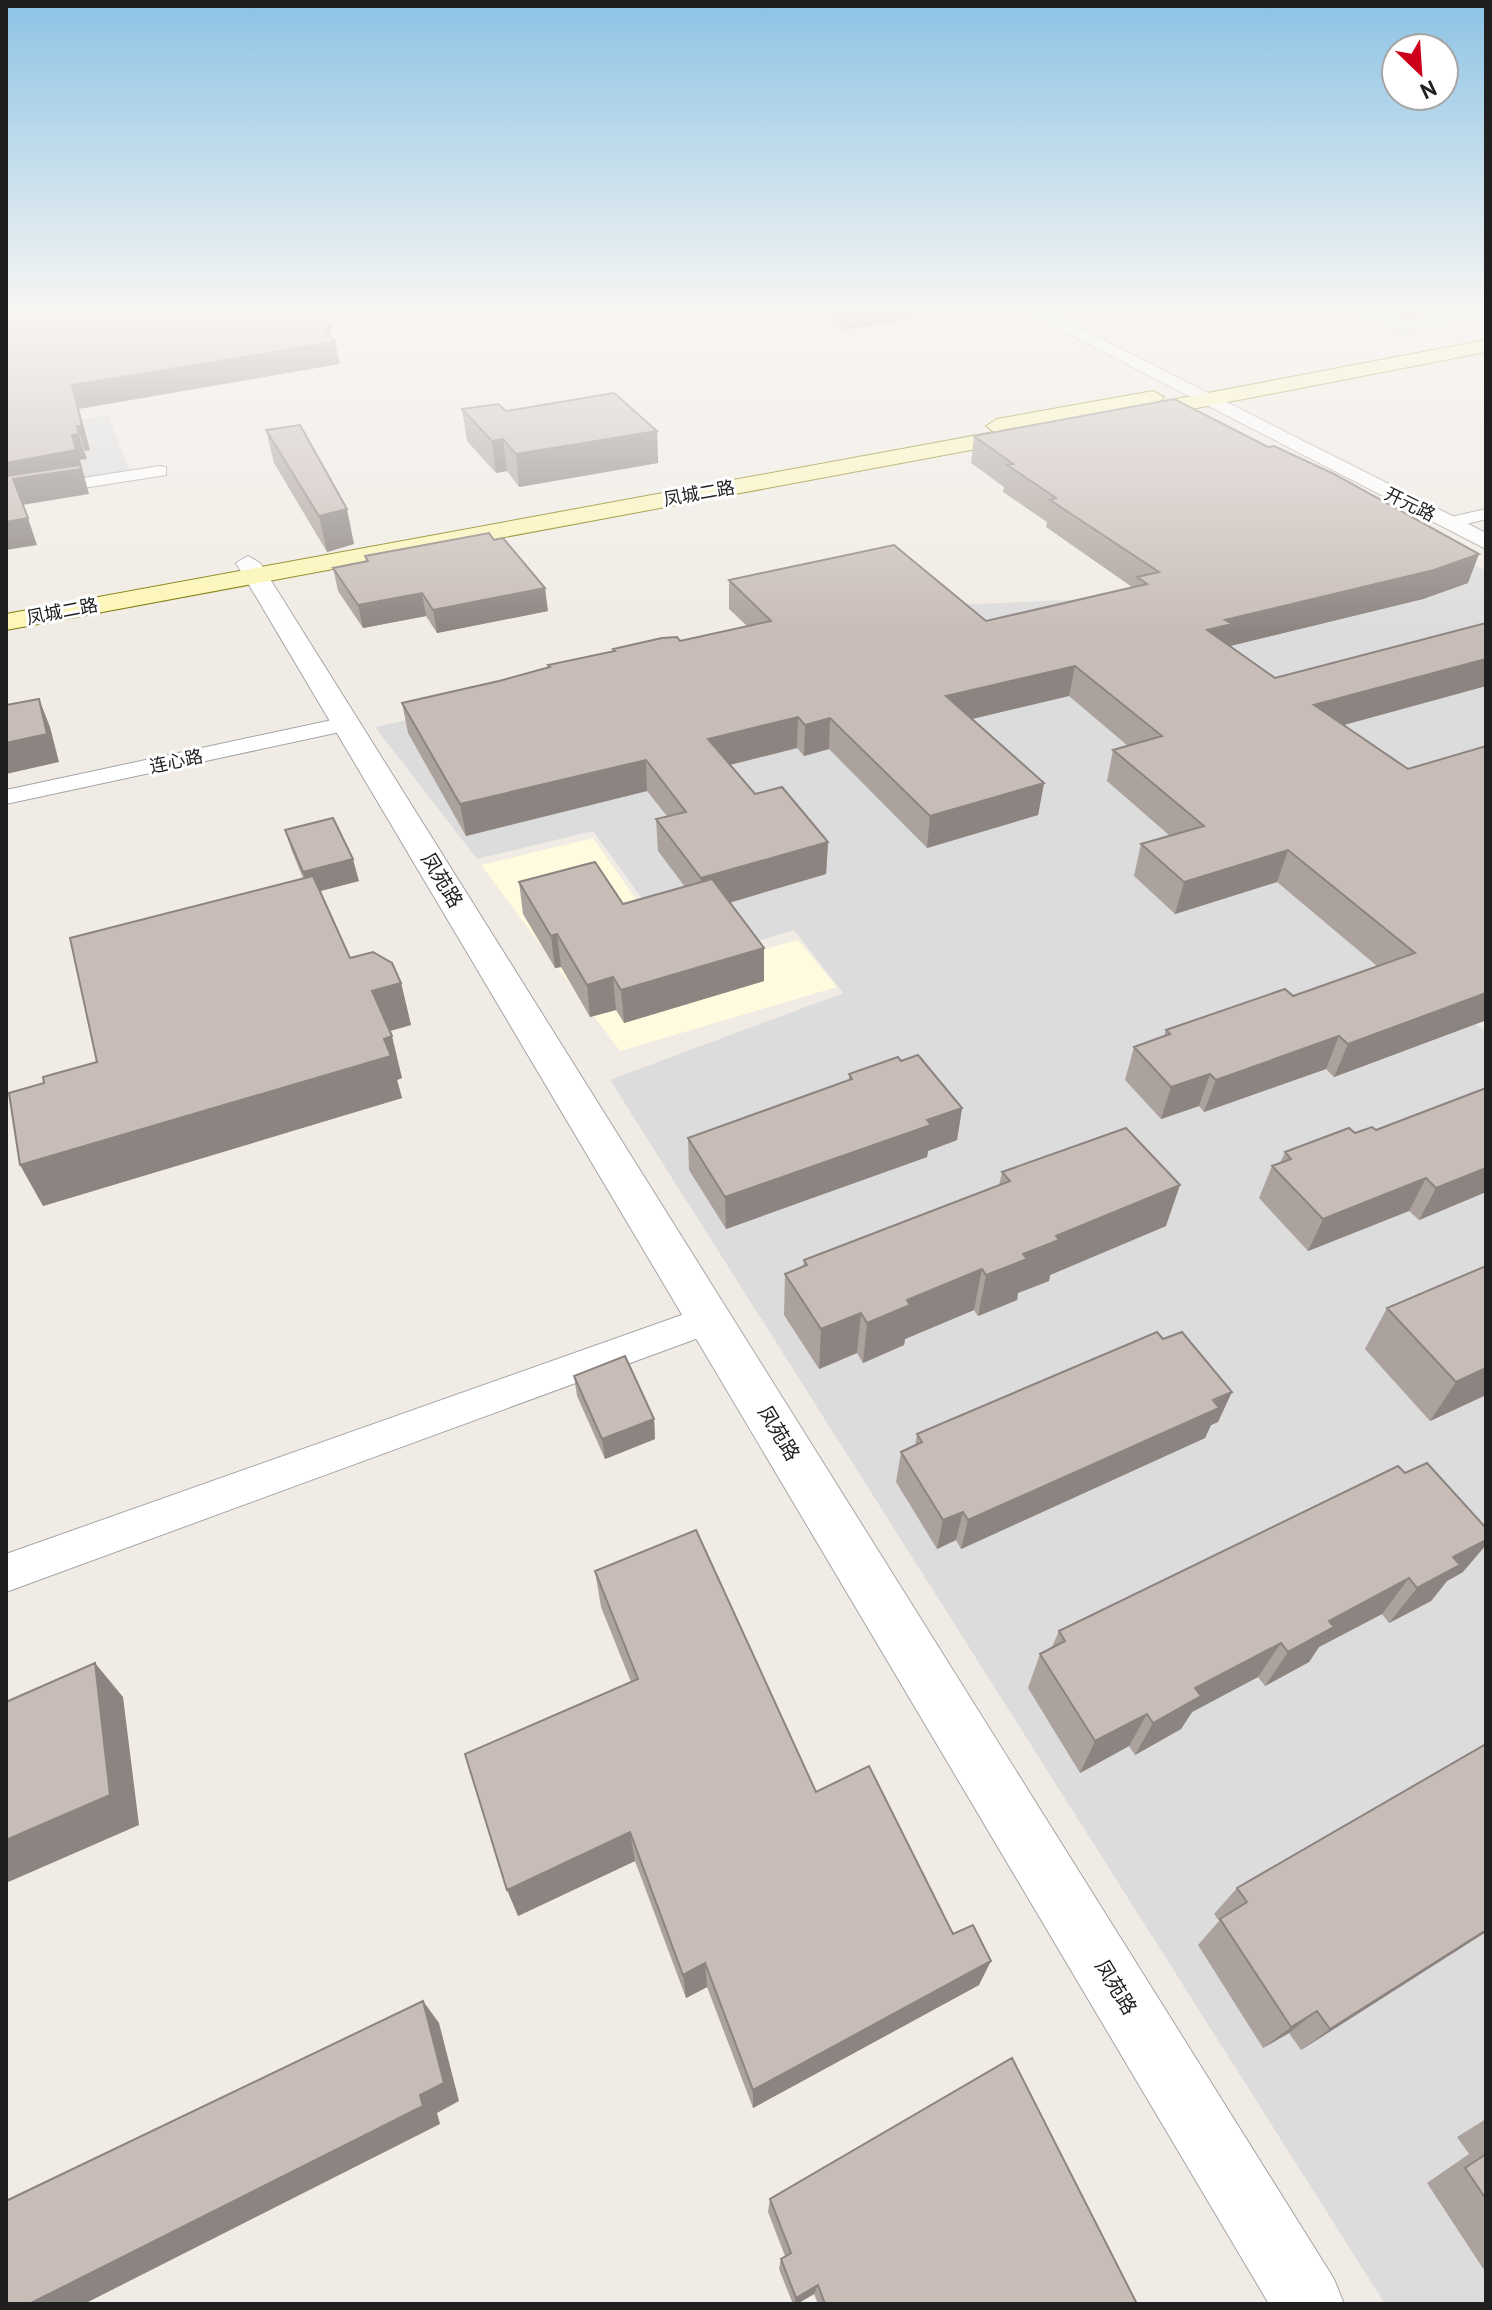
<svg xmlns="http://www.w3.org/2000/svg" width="1492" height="2310" font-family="'PT Sans','Noto Sans SC',sans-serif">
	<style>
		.residential { fill: #dddcdc }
		.education { fill: #fffbde }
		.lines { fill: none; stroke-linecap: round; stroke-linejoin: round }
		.minor-casing { stroke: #a6a6a6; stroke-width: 2 }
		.tertiary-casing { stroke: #a6a6a6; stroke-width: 2 }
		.secondary-casing { stroke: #7b7800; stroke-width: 2 }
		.minor { fill: #fff; fill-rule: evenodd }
		.tertiary { fill: #fff; fill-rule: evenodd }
		.secondary { fill: #fdf6b6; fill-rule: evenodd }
		.wall { fill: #aca29d }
		.shaded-wall { fill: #8c8480 }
		.building { fill: #c8bcb7; stroke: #8c8480; stroke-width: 2 }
		.labels { text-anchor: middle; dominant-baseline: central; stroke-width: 6; stroke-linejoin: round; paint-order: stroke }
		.far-street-label { font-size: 18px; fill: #1f1f1f; stroke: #fff }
		.street-label { font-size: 20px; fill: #1f1f1f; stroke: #fff }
	</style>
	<rect width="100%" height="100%" fill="#f0ebe4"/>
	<path class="residential" d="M 1353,312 L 1486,312 L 1486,320 L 1400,335 Z
		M 108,415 L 130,471 L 6,490 L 6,430 Z
		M 1433,543 L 1486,571 L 1486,948 L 1416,975 L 1486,1032 L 1486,2304 L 1385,2304 L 610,1080 L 843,993 L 794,930 L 688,962 L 593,831 L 477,859 L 375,727 L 946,605 L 1148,597 Z"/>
	<path class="education" d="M 593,838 L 686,971 L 798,940 L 837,987 L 620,1051 L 481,865 Z"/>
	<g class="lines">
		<g class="minor-casing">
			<path id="minor" d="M 160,466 L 166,467 L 166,475 L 6,500 L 6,490 Z
				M 1486,509 L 1486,519 L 1448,529 L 1439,523 L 1442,519 Z
				M 346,717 L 357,724 L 354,729 L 6,804 L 6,790 Z
				M 710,1305 L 723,1309 L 728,1319 L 723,1329 L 6,1592 L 6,1554 Z"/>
		</g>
		<g class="tertiary-casing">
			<path id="tertiary" d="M 1026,312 L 1048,312 L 1486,533 L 1486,549 Z
				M 248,556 L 260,563 L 1334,2279 L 1344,2304 L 1269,2304 L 236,563 Z"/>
		</g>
		<g class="secondary-casing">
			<path id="secondary" d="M 1486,340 L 1486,352 L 1125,422 L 1114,415 L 1119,410 L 1033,426 L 1041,432 L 1030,439 L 6,630 L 6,614 L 994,432 L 986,426 L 997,419 L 1153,391 L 1164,397 L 1160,402 Z"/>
		</g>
		<use href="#minor" class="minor"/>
		<use href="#tertiary" class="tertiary"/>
		<use href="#secondary" class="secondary"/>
	</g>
	<path class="wall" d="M 815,312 L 952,312 L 844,330 Z
		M 1382,312 L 1450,312 L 1404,320 Z
		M 462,409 L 506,411 L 657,431 L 658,463 L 519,487 L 507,471 L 496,473 L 467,441 Z
		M 266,430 L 354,544 L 327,552 L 274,463 Z
		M 974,436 L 1468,583 L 1423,599 L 1230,646 L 1275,678 L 1486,623 L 1486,686 L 1343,725 L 1408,769 L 1486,746 L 1486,1023 L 1484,1021 L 1334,1077 L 1326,1069 L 1204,1112 L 1199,1106 L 1161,1119 L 1125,1080 L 1134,1047 L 1164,1036 L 1166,1030 L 1293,996 L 1377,966 L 1277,882 L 1175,914 L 1134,876 L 1141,844 L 1170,836 L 1107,781 L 1113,750 L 1128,746 L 1069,696 L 972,719 L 1044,783 L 1038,815 L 927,848 L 829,749 L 804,756 L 797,748 L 730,765 L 755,794 L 828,842 L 826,874 L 730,902 L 764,948 L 764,981 L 624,1023 L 616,1010 L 590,1017 L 561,967 L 555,968 L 523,914 L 519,882 L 623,904 L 685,887 L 658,851 L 656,819 L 667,816 L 647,791 L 466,836 L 408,733 L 402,703 L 499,681 L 548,668 L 548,665 L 613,652 L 613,649 L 680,641 L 747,626 L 729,609 L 729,580 L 986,621 L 1132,587 L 1046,527 L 1047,522 L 1003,492 L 1004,487 L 971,463 Z
		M 365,556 L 548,611 L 437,633 L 426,616 L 363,628 L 338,591 L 333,568 L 366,561 Z
		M 285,830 L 359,881 L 320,891 L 350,958 L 401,983 L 411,1025 L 389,1031 L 402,1078 L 397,1080 L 402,1098 L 43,1206 L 44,1083 L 97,1062 L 303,878 L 292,851 Z
		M 901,1061 L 962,1108 L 957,1140 L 928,1151 L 927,1157 L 726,1229 L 689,1170 L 688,1138 L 849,1080 L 849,1074 Z
		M 1486,1088 L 1486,1192 L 1419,1220 L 1409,1211 L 1308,1251 L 1259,1198 L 1272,1166 L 1280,1163 L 1285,1152 L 1355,1133 L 1376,1130 Z
		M 1002,1172 L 1166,1226 L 1050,1275 L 1049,1281 L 1018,1293 L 1017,1300 L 978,1316 L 974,1310 L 905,1339 L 904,1345 L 863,1363 L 857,1353 L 819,1369 L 784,1315 L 785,1274 L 803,1267 L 804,1260 L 999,1185 Z
		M 1486,1266 L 1486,1395 L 1430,1421 L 1365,1349 L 1387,1308 Z
		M 574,1376 L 654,1419 L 655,1439 L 605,1459 L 577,1396 Z
		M 1218,1422 L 1211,1425 L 1205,1438 L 961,1549 L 956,1540 L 937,1549 L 896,1482 L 901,1452 L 915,1446 L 917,1434 Z
		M 1398,1466 L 1463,1572 L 1447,1581 L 1431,1601 L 1389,1623 L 1382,1614 L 1319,1647 L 1309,1662 L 1265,1686 L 1258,1677 L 1192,1712 L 1181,1729 L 1135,1755 L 1129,1746 L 1080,1773 L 1028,1688 L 1040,1654 L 1052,1647 L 1059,1631 Z
		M 595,1571 L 816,1792 L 979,1985 L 753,2108 L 707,1987 L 686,1998 L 635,1861 L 518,1916 L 631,1682 L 601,1607 Z
		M 1486,1744 L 1486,1932 L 1301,2050 L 1289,2033 L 1263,2048 L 1198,1945 L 1219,1921 L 1214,1914 L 1237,1888 Z
		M 1486,2119 L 1486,2273 L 1427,2183 L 1469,2154 L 1457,2137 Z
		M 770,2199 L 1137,2304 L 818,2304 L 814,2294 L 797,2304 L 793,2304 L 779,2269 L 781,2259 L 785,2256 L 768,2212 Z"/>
	<path class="shaded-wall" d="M 844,312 L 952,312 L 844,330 Z
		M 1406,312 L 1450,312 L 1404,320 Z
		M 330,327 L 333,342 L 335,342 L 340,364 L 79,409 L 90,450 L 85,451 L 77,426 L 72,385 Z
		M 657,431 L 658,463 L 519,487 L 516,454 Z
		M 79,434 L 87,459 L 80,460 L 89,494 L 22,505 L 6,489 L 6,463 L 72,435 Z
		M 503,439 L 507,471 L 496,473 L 492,441 Z
		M 347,509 L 354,544 L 327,552 L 319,516 Z
		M 28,518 L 37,545 L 6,550 L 6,522 Z
		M 1479,554 L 1468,583 L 1423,599 L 1226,647 L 1207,630 L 1225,620 Z
		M 545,588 L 548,611 L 437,633 L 433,610 Z
		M 422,593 L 426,616 L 363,628 L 358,605 Z
		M 1486,659 L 1486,686 L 1304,736 L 1314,705 Z
		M 1075,666 L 1069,696 L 942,726 L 946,696 Z
		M 39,699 L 50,727 L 59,762 L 6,774 L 6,743 Z
		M 798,717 L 797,748 L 709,770 L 708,739 Z
		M 830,718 L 829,749 L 804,756 L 805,725 Z
		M 646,760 L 647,791 L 466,836 L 460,804 Z
		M 1044,783 L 1038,815 L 927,848 L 930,816 Z
		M 828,842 L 826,874 L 702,911 L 701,878 Z
		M 1288,850 L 1277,882 L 1175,914 L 1184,882 Z
		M 353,859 L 359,881 L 309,894 L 303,872 Z
		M 557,934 L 561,967 L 555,968 L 551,936 Z
		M 764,948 L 764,981 L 624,1023 L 621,990 Z
		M 613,977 L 616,1010 L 590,1017 L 587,985 Z
		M 401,983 L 411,1025 L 383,1033 L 372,991 Z
		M 1486,993 L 1486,1016 L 1484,1021 L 1334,1077 L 1348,1044 Z
		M 392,1036 L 402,1078 L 397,1080 L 402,1098 L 43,1206 L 20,1165 Z
		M 1339,1036 L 1326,1069 L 1204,1112 L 1216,1080 Z
		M 1210,1074 L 1199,1106 L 1161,1119 L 1171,1087 Z
		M 962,1108 L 957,1140 L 928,1151 L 927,1157 L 726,1229 L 725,1197 Z
		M 1486,1168 L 1486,1192 L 1419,1220 L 1436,1188 Z
		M 1426,1178 L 1409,1211 L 1308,1251 L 1323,1219 Z
		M 1180,1185 L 1166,1226 L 1050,1275 L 1049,1281 L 1018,1293 L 1017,1300 L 978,1316 L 986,1275 L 1056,1236 Z
		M 982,1269 L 974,1310 L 905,1339 L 904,1345 L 863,1363 L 867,1323 L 907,1300 Z
		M 861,1313 L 857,1353 L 819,1369 L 821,1329 Z
		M 1486,1368 L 1486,1395 L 1430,1421 L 1456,1382 Z
		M 1232,1392 L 1218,1422 L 1211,1425 L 1205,1438 L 961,1549 L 968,1520 Z
		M 654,1419 L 655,1439 L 605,1459 L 602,1439 Z
		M 963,1512 L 956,1540 L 937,1549 L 943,1520 Z
		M 1486,1540 L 1486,1545 L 1463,1572 L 1447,1581 L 1431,1601 L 1389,1623 L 1417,1588 L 1453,1557 Z
		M 1409,1578 L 1382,1614 L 1319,1647 L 1309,1662 L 1265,1686 L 1288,1652 L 1329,1621 Z
		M 1281,1643 L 1258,1677 L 1192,1712 L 1181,1729 L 1135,1755 L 1153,1723 L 1195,1688 Z
		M 95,1663 L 123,1697 L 139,1825 L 6,1883 L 6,1840 Z
		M 1147,1714 L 1129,1746 L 1080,1773 L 1095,1741 Z
		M 630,1832 L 635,1861 L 518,1916 L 507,1890 Z
		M 1486,1930 L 1486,1932 L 1301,2050 L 1330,2029 Z
		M 991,1961 L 979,1985 L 753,2108 L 753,2090 Z
		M 705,1963 L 707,1987 L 686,1998 L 683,1975 Z
		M 423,2001 L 439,2023 L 459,2101 L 437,2113 L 440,2124 L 84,2304 L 29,2304 L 420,2095 Z
		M 1317,2011 L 1289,2033 L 1263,2048 L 1291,2027 Z
		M 818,2285 L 814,2294 L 797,2304 L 794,2304 L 796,2298 Z"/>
	<path class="building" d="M 6,312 L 318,312 L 330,327 L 323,328 L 335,342 L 72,385 L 82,426 L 77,426 L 79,434 L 72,435 L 76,450 L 6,463 Z
		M 614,393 L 657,431 L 516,454 L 503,439 L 492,441 L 462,409 L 498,404 L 506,411 Z
		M 1174,399 L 1268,447 L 1274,446 L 1334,474 L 1479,554 L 1434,570 L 1225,620 L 1232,624 L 1207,630 L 1275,678 L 1486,623 L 1486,659 L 1314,705 L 1408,769 L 1486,746 L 1486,993 L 1348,1044 L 1339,1036 L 1216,1080 L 1210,1074 L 1171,1087 L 1134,1047 L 1170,1034 L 1166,1030 L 1285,989 L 1293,996 L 1415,953 L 1288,850 L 1184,882 L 1141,844 L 1204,826 L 1113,750 L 1162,736 L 1075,666 L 946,696 L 1044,783 L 930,816 L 830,718 L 805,725 L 798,717 L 708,739 L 755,794 L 782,787 L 828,842 L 701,878 L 656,819 L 686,812 L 646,760 L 460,804 L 402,703 L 499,681 L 550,667 L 548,665 L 615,651 L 613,649 L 662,638 L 677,637 L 680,641 L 771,621 L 729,580 L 894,545 L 986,621 L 1147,584 L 1137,577 L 1159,572 L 1050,500 L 1056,498 L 1007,465 L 1013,464 L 974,436 Z
		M 300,425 L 347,509 L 319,516 L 266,430 Z
		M 80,465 L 81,469 L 13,479 L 28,518 L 6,522 L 6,476 Z
		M 489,533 L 494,540 L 503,538 L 545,588 L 433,610 L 422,593 L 358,605 L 333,568 L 368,561 L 365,556 Z
		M 39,699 L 47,734 L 6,743 L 6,705 Z
		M 333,818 L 353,859 L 303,872 L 285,830 Z
		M 595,862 L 623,904 L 712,879 L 764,948 L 621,990 L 613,977 L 587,985 L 557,934 L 551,936 L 519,882 Z
		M 313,876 L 350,958 L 373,952 L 392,963 L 401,983 L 372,991 L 392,1036 L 384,1039 L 391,1056 L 20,1165 L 9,1093 L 44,1083 L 43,1077 L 97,1062 L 70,938 Z
		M 918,1055 L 962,1108 L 927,1120 L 931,1125 L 725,1197 L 688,1138 L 852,1079 L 849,1074 L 898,1057 L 901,1061 Z
		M 1486,1088 L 1486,1168 L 1436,1188 L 1426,1178 L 1323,1219 L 1272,1166 L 1291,1159 L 1285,1152 L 1349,1128 L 1355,1133 L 1372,1127 L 1376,1130 Z
		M 1126,1128 L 1180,1185 L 1056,1236 L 1059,1240 L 1023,1254 L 1027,1259 L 986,1275 L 982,1269 L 907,1300 L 910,1305 L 867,1323 L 861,1313 L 821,1329 L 785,1274 L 807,1265 L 804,1260 L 1010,1181 L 1002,1172 Z
		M 1486,1266 L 1486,1368 L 1456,1382 L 1387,1308 Z
		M 1157,1332 L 1163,1339 L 1182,1332 L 1232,1392 L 1213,1400 L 1219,1408 L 968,1520 L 963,1512 L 943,1520 L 901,1452 L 922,1442 L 917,1434 Z
		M 625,1356 L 654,1419 L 602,1439 L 574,1376 Z
		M 1427,1463 L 1486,1528 L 1486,1540 L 1453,1557 L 1460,1565 L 1417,1588 L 1409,1578 L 1329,1621 L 1334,1627 L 1288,1652 L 1281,1643 L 1195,1688 L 1201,1696 L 1153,1723 L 1147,1714 L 1095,1741 L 1040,1654 L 1065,1641 L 1059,1631 L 1398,1466 L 1405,1473 Z
		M 696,1530 L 816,1792 L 869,1766 L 953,1934 L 973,1925 L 991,1961 L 753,2090 L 705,1963 L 683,1975 L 630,1832 L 507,1890 L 465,1754 L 638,1679 L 595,1571 Z
		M 95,1663 L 110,1795 L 6,1840 L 6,1702 Z
		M 1486,1744 L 1486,1930 L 1330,2029 L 1317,2011 L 1291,2027 L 1220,1919 L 1247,1902 L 1237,1888 Z
		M 423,2001 L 444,2083 L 420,2095 L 423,2106 L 29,2304 L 6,2304 L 6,2201 Z
		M 1012,2058 L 1137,2304 L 825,2304 L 818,2285 L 796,2298 L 781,2259 L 791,2253 L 770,2199 Z
		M 1486,2154 L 1486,2199 L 1465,2168 Z"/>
	<linearGradient id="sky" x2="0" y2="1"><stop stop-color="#8cc3e5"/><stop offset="0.49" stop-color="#f8f6f3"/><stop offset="1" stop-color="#f8f6f3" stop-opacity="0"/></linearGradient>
	<rect width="1492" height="635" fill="url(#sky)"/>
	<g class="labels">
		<g class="far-street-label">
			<text transform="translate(699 493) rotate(-10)">凤城二路</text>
			<text transform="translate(1410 504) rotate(26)">开元路</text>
			<text transform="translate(62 611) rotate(-11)">凤城二路</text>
			<text transform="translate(176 761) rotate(-12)">连心路</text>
		</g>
		<g class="street-label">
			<text transform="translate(442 880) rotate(59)">凤苑路</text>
			<text transform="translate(779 1433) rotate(59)">凤苑路</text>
			<text transform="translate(1116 1987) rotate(59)">凤苑路</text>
		</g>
	</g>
	<rect width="1492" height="2310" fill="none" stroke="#1f1f1f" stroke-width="16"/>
	<g transform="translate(1420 72) rotate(155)"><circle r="38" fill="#ffffff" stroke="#a5a5a5" stroke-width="2"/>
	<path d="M0-6L14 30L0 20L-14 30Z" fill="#cd001c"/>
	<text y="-12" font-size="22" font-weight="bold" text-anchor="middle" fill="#1f1f1f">N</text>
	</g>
</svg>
